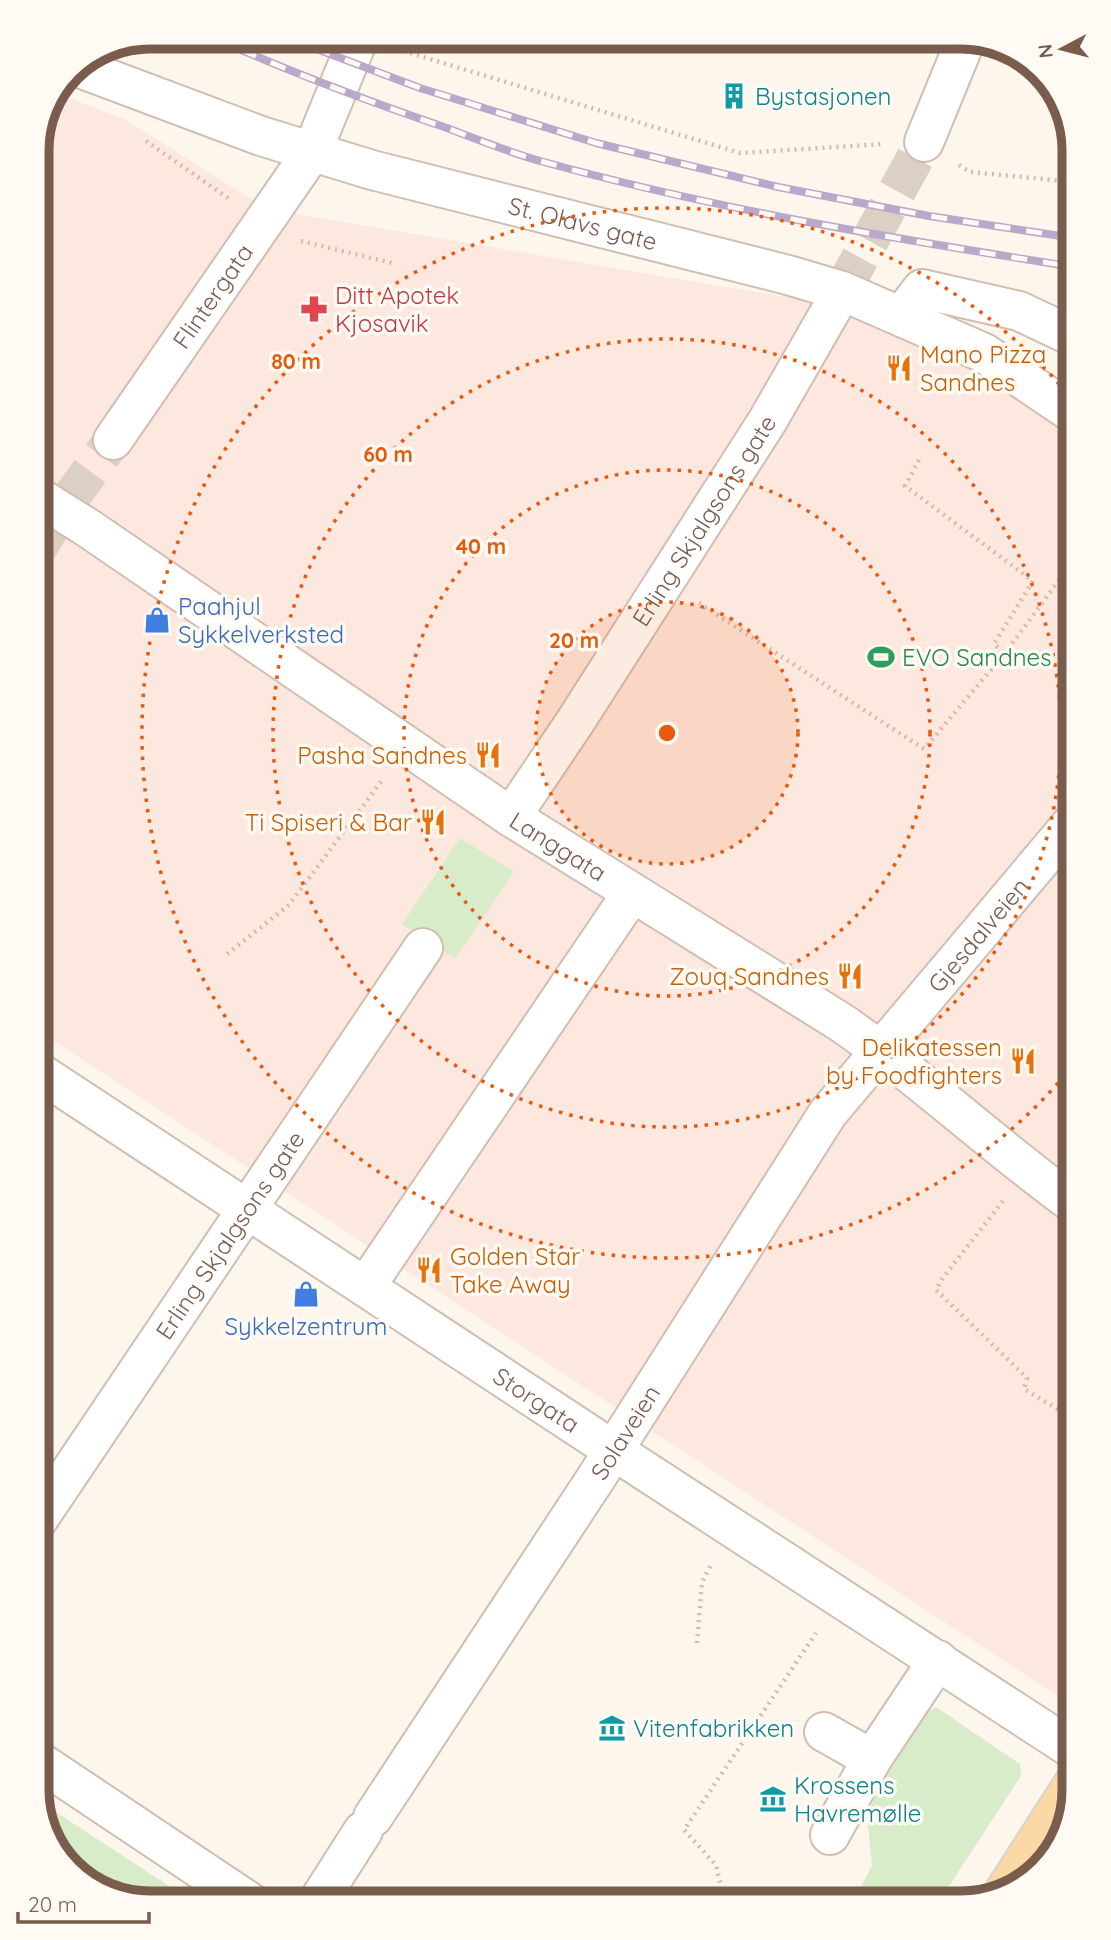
<svg xmlns="http://www.w3.org/2000/svg" width="1111" height="1940" font-family="Quicksand,sans-serif">
	<style>
		.commercial { fill: #fde8e0 }
		.green { fill: #d8ecc9 }
		.lines { fill: none; stroke-linecap: round; stroke-linejoin: round }
		.minor-tunnel { stroke: #dcd0c4; stroke-width: 38; stroke-dasharray: 38 19; stroke-linecap: butt }
		.minor-casing { stroke: #d1beb0; stroke-width: 42 }
		.major-casing { stroke: #dad1cd; stroke-width: 42 }
		.path { stroke: #d9b8a5; stroke-width: 4.5; stroke-dasharray: 2 5; stroke-linecap: butt }
		.minor { stroke: #fff; stroke-width: 38 }
		.major { stroke: #fbd9a5; stroke-width: 38 }
		.rail-casing { stroke: #b9a8c9; stroke-width: 8 }
		.rail { stroke: #fffaf3; stroke-width: 5; stroke-dasharray: 16; stroke-linecap: butt }
		.ring { fill: none; stroke: #e8590c; stroke-width: 3.5; stroke-dasharray: 3.5 7 }
		.labels { text-anchor: middle; dominant-baseline: central; stroke-width: 7; stroke-linejoin: round; paint-order: stroke }
		.culture-label { font-size: 24px; fill: #0d838f; stroke: #fffaf3; text-anchor: start }
		.street-label { font-size: 24px; fill: #7a5c4d; stroke: #fffaf3 }
		.health-label { font-size: 24px; fill: #be3a42; stroke: #fffaf3; text-anchor: start }
		.food-label { font-size: 24px; fill: #c56008; stroke: #fffaf3; text-anchor: end }
		.shop-label { font-size: 24px; fill: #366cbe; stroke: #fffaf3; text-anchor: start }
		.leisure-label { font-size: 24px; fill: #27864d; stroke: #fffaf3; text-anchor: start }
		.rim { fill: none; stroke: #7a5c4d; stroke-width: 9 }
		.centre { fill: #e8590c; stroke: #fffaf3; stroke-width: 3.5 }
		.ring-label { font-size: 21px; text-anchor: middle; font-weight: bold; fill: #e8590c; stroke: #fffaf3; stroke-width: 7; stroke-linejoin: round; paint-order: stroke }
	</style>
	<rect width="100%" height="100%" fill="#fdf6ec"/>
	<path class="commercial" d="M 59,94 L 126,120 L 267,209 L 850,308 L 968,351 L 1074,427 L 1074,1695 L 1070,1704 L 37,1030 L 37,143 Z"/>
	<path class="green" d="M 460,838 L 514,872 L 455,959 L 402,924 Z
		M 936,1707 L 1020,1764 L 1021,1776 L 938,1903 L 908,1903 L 898,1897 L 894,1903 L 852,1903 L 872,1866 L 867,1815 L 880,1786 L 927,1712 Z
		M 39,1801 L 195,1903 L 143,1903 L 87,1884 L 48,1840 Z"/>
	<g class="lines">
		<path class="minor-tunnel" d="M 842,291 L 924,142
			M 37,550 L 61,511 L 113,440"/>
		<g class="minor-casing">
			<g id="minor">
				<path id="s1" d="M 77,67 L 261,136 L 372,170 L 788,275 L 842,291 L 984,353 L 1074,414"/>
				<path d="M 924,142 L 967,37"/>
				<path d="M 902,315 L 922,289 L 1019,311 L 1074,337"/>
				<path id="s2" d="M 113,440 L 312,152 L 359,37"/>
				<path id="s3" d="M 37,496 L 88,528 L 511,817 L 842,1023 C 923,1079 995,1147 1074,1204"/>
				<path id="s4" d="M 511,817 L 575,722 L 768,420 L 842,291"/>
				<path id="s5" d="M 37,1071 L 613,1450 L 1074,1750"/>
				<path d="M 366,1286 L 632,893"/>
				<path id="s6" d="M 37,1521 L 423,948"/>
				<path d="M 824,1732 L 872,1759"/>
				<path d="M 37,1760 L 251,1903"/>
				<path id="s7" d="M 373,1817 L 596,1478 L 828,1113 L 1074,821"/>
				<path d="M 830,1835 L 872,1759 L 938,1660"/>
				<path d="M 317,1903 L 363,1831"/>
			</g>
		</g>
		<g class="major-casing">
			<path id="major" d="M 1003,1894 L 1074,1783"/>
		</g>
		<path class="path" d="M 397,49 L 740,153 L 884,144
			M 146,141 L 231,200
			M 959,165 L 970,172 L 1074,182
			M 301,241 L 396,264
			M 919,460 L 905,486 L 1033,581 L 994,644 L 1005,653
			M 699,603 L 924,749 L 1005,653 L 1074,560
			M 227,954 L 289,905 L 383,779
			M 1003,1201 L 942,1279 L 936,1290 L 1027,1378 L 1024,1389 L 1074,1419
			M 697,1643 L 702,1582 L 712,1563
			M 725,1903 L 716,1865 L 684,1830 L 816,1633"/>
		<use href="#minor" class="minor"/>
		<use href="#major" class="major"/>
		<g class="rail-casing">
			<path id="rail" d="M 212,37 C 287,71 365,100 444,127 C 477,139 510,153 544,162 C 718,210 897,239 1074,267
				M 285,37 L 420,88 L 596,143 L 778,187 L 929,216 L 1074,238"/>
		</g>
		<use href="#rail" class="rail"/>
	</g>
	<circle cx="667" cy="733" r="131" fill="#e8590c" fill-opacity=".12"/>
	<g class="ring">
		<circle cx="667" cy="733" r="131"/>
		<circle cx="667" cy="733" r="263"/>
		<circle cx="667" cy="733" r="394"/>
		<path d="M1072 1067A525 525 0 1 1 1072 399"/>
	</g>
	<defs>
		<g id="building-bare" transform="scale(2.1)"><path d="M-4-6H4V6H1V3H-1V6H-4ZM-2.5-4.3h1.7v1.8h-1.7ZM.8-4.3h1.7v1.8H.8ZM-2.5-1h1.7V.8h-1.7ZM.8-1h1.7V.8H.8Z" fill="#0f9aa8" stroke="#fffaf3" stroke-width="2.5" paint-order="stroke"/></g>
		<g id="pharmacy-bare" transform="scale(2.1)"><path d="M-2-6h4v4h4v4h-4v4h-4v-4h-4v-4h4Z" fill="#e0444e" stroke="#fffaf3" stroke-width="2.5" paint-order="stroke"/></g>
		<g id="restaurant-bare" transform="scale(2.1)"><path d="M-5-6h1v4h1v-4h1v4h1v-4h1v5L-1.5 .5V6h-2V.5L-5-1ZM5-6V6H3V1.5H1.5Q1.5-4 5-6Z" fill="#e8710a" stroke="#fffaf3" stroke-width="2.5" paint-order="stroke"/></g>
		<g id="shop-bare" transform="scale(2.1)"><path d="M-5-2.5h2.3a2.7 3.5 0 0 1 5.4 0H5L5.5 6h-11ZM-1.5-2.5h3a1.5 2.3 0 0 0-3 0Z" fill="#3f7fe0" stroke="#fffaf3" stroke-width="2.5" paint-order="stroke"/></g>
		<g id="stadium-bare" transform="scale(2.1)"><path d="M0-5a6.5 5 0 1 0 0 10a6.5 5 0 1 0 0-10ZM-3.5-1.8h7v3.6h-7Z" fill="#2e9e5b" stroke="#fffaf3" stroke-width="2.5" paint-order="stroke"/></g>
		<g id="museum-bare" transform="scale(2.1)"><path d="M0-6L6-3V-2H-6V-3ZM-5-1h2V3h-2ZM-1-1h2V3h-2ZM3-1h2V3H3ZM-6 4H6V6H-6Z" fill="#0f9aa8" stroke="#fffaf3" stroke-width="2.5" paint-order="stroke"/></g>
	</defs>
	<g fill-rule="evenodd">
		<use href="#building-bare" x="734" y="96"/>
		<use href="#pharmacy-bare" x="314" y="309"/>
		<use href="#restaurant-bare" x="899" y="368"/>
		<use href="#shop-bare" x="157" y="620"/>
		<use href="#stadium-bare" x="881" y="657"/>
		<use href="#restaurant-bare" x="488" y="755"/>
		<use href="#restaurant-bare" x="433" y="822"/>
		<use href="#restaurant-bare" x="850" y="976"/>
		<use href="#restaurant-bare" x="1023" y="1061"/>
		<use href="#restaurant-bare" x="429" y="1270"/>
		<use href="#shop-bare" x="306" y="1294"/>
		<use href="#museum-bare" x="612" y="1728"/>
		<use href="#museum-bare" x="773" y="1799"/>
	</g>
	<g class="labels">
		<g class="culture-label">
			<text x="755" y="96">Bystasjonen</text>
			<text x="633" y="1728">Vitenfabrikken</text>
			<text x="794" y="1785">Krossens<tspan x="794" dy="28">Havremølle</tspan></text>
		</g>
		<g class="street-label">
			<text stroke="none"><textPath href="#s1" startOffset="530">St. Olavs gate</textPath></text>
			<text stroke="none"><textPath href="#s2" startOffset="175">Flintergata</textPath></text>
			<text stroke="none"><textPath href="#s4" startOffset="354">Erling Skjalgsons gate</textPath></text>
			<text stroke="none"><textPath href="#s3" startOffset="628">Langgata</textPath></text>
			<text stroke="none"><textPath href="#s7" startOffset="1071">Gjesdalveien</textPath></text>
			<text stroke="none"><textPath href="#s6" startOffset="345">Erling Skjalgsons gate</textPath></text>
			<text stroke="none"><textPath href="#s5" startOffset="598">Storgata</textPath></text>
			<text stroke="none"><textPath href="#s7" startOffset="460">Solaveien</textPath></text>
		</g>
		<g class="health-label">
			<text x="335" y="295">Ditt Apotek<tspan x="335" dy="28">Kjosavik</tspan></text>
		</g>
		<g class="food-label">
			<text x="920" y="354" text-anchor="start">Mano Pizza<tspan x="920" dy="28">Sandnes</tspan></text>
			<text x="467" y="755">Pasha Sandnes</text>
			<text x="412" y="822">Ti Spiseri &amp; Bar</text>
			<text x="829" y="976">Zouq Sandnes</text>
			<text x="1002" y="1047">Delikatessen<tspan x="1002" dy="28">by Foodfighters</tspan></text>
			<text x="450" y="1256" text-anchor="start">Golden Star<tspan x="450" dy="28">Take Away</tspan></text>
		</g>
		<g class="shop-label">
			<text x="178" y="606">Paahjul<tspan x="178" dy="28">Sykkelverksted</tspan></text>
			<text x="306" y="1326" text-anchor="middle">Sykkelzentrum</text>
		</g>
		<g class="leisure-label">
			<text x="902" y="657">EVO Sandnes</text>
		</g>
	</g>
	<path d="M0 0H1111V1940H0ZM150 49H961A101 101 0 0 1 1062 150V1790A101 101 0 0 1 961 1891H150A101 101 0 0 1 49 1790V150A101 101 0 0 1 150 49Z" fill="#fffaf3" fill-rule="evenodd"/>
	<path class="rim" d="M150 49H961A101 101 0 0 1 1062 150V1790A101 101 0 0 1 961 1891H150A101 101 0 0 1 49 1790V150A101 101 0 0 1 150 49Z"/>
	<circle cx="667" cy="733" r="10" class="centre"/>
	<g class="ring-label">
		<text x="296" y="369">80 m</text>
		<text x="388" y="462">60 m</text>
		<text x="481" y="554">40 m</text>
		<text x="574" y="648">20 m</text>
	</g>
	<g transform="translate(1062 49) rotate(263)" stroke="#fffaf3" stroke-width="5" paint-order="stroke">
	<path d="M0-5L12 26L0 18L-12 26Z" fill="#7a5c4d"/>
	<text y="-10" font-size="19" font-weight="bold" text-anchor="middle" fill="#7a5c4d">N</text>
	</g>
	<path d="M18 1912v10h131v-10" fill="none" stroke="#7a5c4d" stroke-width="3.5"/>
	<text x="28" y="1912" font-size="21" fill="#7a5c4d" stroke="#fffaf3" stroke-width="5" paint-order="stroke">20 m</text>
</svg>
